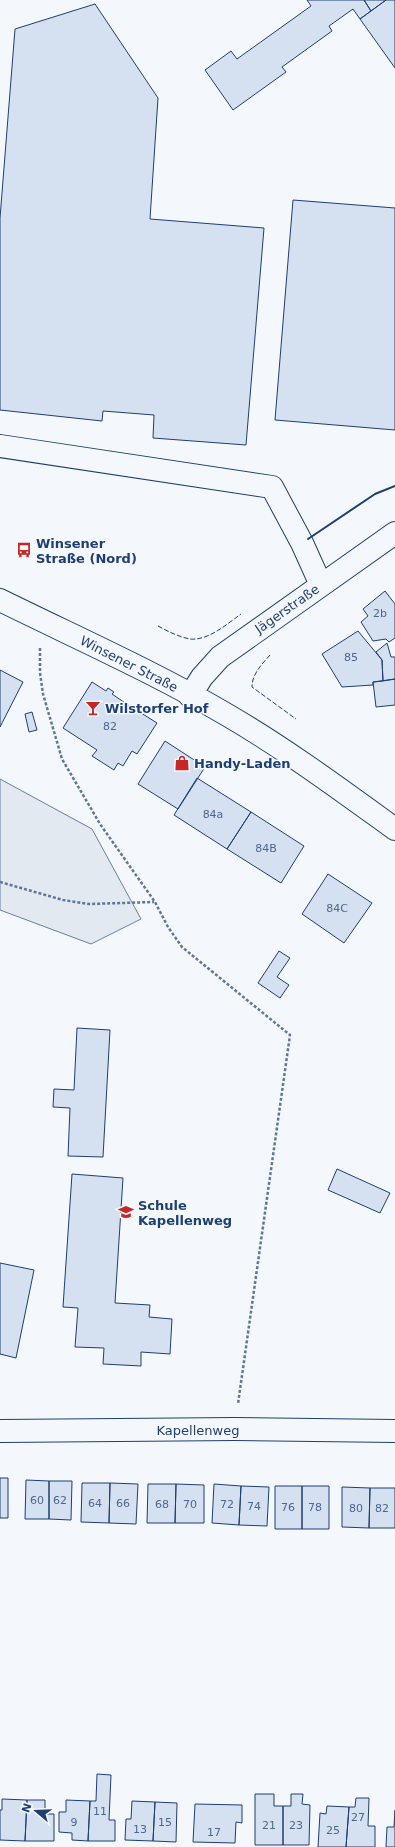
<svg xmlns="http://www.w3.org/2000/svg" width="395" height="1847" font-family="'DejaVu Sans',sans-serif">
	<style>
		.green { fill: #e3e9f0; stroke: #687fa3 }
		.building { fill: #d5e0f0; stroke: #1d3f73 }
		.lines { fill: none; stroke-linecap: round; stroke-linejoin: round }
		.minor-casing { stroke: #1d3f73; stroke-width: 24 }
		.major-casing { stroke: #1d3f73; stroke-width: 24 }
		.path { stroke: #5e769c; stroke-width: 2.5; stroke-dasharray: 3 2; stroke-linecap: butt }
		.minor { stroke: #f4f7fb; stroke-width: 22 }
		.major { stroke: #f4f7fb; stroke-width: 22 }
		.fence { stroke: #1d3f73; stroke-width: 1; stroke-dasharray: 5 2; stroke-linecap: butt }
		.wall { stroke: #1d3f73; stroke-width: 2 }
		.labels { text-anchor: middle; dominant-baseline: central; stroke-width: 3; stroke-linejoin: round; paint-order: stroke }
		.number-label { font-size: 11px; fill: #4b6792 }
		.poi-label { font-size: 13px; font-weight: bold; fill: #1d3f73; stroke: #f4f7fb; text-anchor: start }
		.street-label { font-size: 13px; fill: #1d3f73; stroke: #f4f7fb }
	</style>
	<rect width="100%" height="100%" fill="#f4f7fb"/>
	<path class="green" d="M 0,779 L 92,829 L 141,919 L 91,944 L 0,910 Z"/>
	<path class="building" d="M 307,0 L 364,0 L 371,11 L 360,19 L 353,9 L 329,26 L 332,31 L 282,67 L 286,72 L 233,110 L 205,70 L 231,51 L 237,59 L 311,6 Z
		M 364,0 L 386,0 L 371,11 Z
		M 386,0 L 395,0 L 395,68 L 360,19 Z
		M 95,4 L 158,98 L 150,219 L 264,228 L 246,445 L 153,438 L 154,415 L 103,411 L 102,421 L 0,410 L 0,218 L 15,29 Z
		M 293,200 L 395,208 L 395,430 L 275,420 Z
		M 385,591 L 395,604 L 395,638 L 389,642 L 386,639 L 373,641 L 361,622 L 368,616 L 363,609 Z
		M 358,631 L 382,660 L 383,681 L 373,682 L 373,685 L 342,687 L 322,654 Z
		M 387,643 L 391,657 L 395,657 L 395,679 L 383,681 L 382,660 L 376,652 Z
		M 0,670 L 23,682 L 0,727 Z
		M 395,679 L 395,705 L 376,707 L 373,682 Z
		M 92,682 L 106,691 L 108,688 L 114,692 L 112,694 L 134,709 L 136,706 L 140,709 L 138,711 L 157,723 L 137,754 L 132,751 L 123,766 L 118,763 L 114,770 L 92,756 L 97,750 L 63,728 Z
		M 32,712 L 37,730 L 29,732 L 25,714 Z
		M 165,741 L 205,767 L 178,809 L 138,784 Z
		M 197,778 L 251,812 L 227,849 L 174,815 Z
		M 251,812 L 304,846 L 281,883 L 227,849 Z
		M 328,874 L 372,903 L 344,943 L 302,914 Z
		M 279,951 L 290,958 L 277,977 L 289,985 L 280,998 L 258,983 Z
		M 77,1028 L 110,1030 L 103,1157 L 68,1156 L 70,1108 L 53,1107 L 54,1089 L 74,1090 Z
		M 337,1169 L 390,1193 L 380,1213 L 328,1190 Z
		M 72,1174 L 123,1178 L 115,1303 L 150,1305 L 149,1317 L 172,1319 L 170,1354 L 141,1352 L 141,1366 L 103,1364 L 104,1348 L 75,1347 L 78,1308 L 63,1307 Z
		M 0,1263 L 34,1270 L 16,1358 L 0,1354 Z
		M 0,1478 L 8,1478 L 8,1518 L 0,1518 Z
		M 26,1480 L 49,1481 L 49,1519 L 25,1519 Z
		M 49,1481 L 72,1481 L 71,1520 L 49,1519 Z
		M 82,1483 L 110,1483 L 109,1523 L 81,1522 Z
		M 110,1483 L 138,1484 L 136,1524 L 109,1523 Z
		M 148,1484 L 176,1484 L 175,1523 L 147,1523 Z
		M 176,1484 L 204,1485 L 204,1523 L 175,1523 Z
		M 214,1484 L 241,1486 L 239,1525 L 212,1523 Z
		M 241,1486 L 269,1487 L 267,1526 L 239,1525 Z
		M 275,1486 L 302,1486 L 302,1529 L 275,1529 Z
		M 302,1486 L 329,1486 L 329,1529 L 302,1529 Z
		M 342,1487 L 370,1488 L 369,1528 L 342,1527 Z
		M 370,1488 L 395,1488 L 395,1528 L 369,1528 Z
		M 97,1774 L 111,1775 L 109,1820 L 115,1820 L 115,1841 L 88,1841 L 90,1801 L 96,1801 Z
		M 255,1794 L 274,1794 L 274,1806 L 283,1806 L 283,1845 L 255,1845 Z
		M 291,1794 L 303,1794 L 302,1804 L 310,1805 L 309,1845 L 283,1845 L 283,1806 L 291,1806 Z
		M 356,1798 L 369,1798 L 368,1826 L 375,1826 L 375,1847 L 346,1847 L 349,1807 L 355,1807 Z
		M 2,1799 L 27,1800 L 25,1841 L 0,1840 L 0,1810 L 2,1810 Z
		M 27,1800 L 45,1800 L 45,1814 L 54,1814 L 54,1841 L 25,1841 Z
		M 66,1800 L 90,1801 L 88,1841 L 72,1840 L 72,1833 L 59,1832 L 59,1812 L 66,1812 Z
		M 132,1801 L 155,1802 L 153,1841 L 125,1840 L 126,1819 L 131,1819 Z
		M 155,1802 L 177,1803 L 176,1842 L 153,1841 Z
		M 195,1804 L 242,1805 L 242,1823 L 236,1822 L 235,1843 L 193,1842 Z
		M 327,1806 L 349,1807 L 346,1847 L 318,1847 L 320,1813 L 326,1814 Z
		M 395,1810 L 395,1847 L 386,1847 L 387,1827 L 394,1827 Z"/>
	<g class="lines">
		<g class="minor-casing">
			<path id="minor" d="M 0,446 L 272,487 L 302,543 L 321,585
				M 190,696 L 202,677 L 220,657 L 395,533
				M 0,1431 L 235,1429 L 395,1431"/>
		</g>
		<g class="major-casing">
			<path id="major" d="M 0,600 C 77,638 156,673 229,716 C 287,750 341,790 395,829"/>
		</g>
		<path class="path" d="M 40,648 L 40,673 L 43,694 L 62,759 L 100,824 L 155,902 L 168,927 L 182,947 L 290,1035 L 238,1404
			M 0,882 L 63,900 L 89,904 L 154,902"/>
		<use href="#minor" class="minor"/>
		<use href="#major" class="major"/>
		<path class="fence" d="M 158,626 C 167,631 179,637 190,639 C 208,641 227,624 241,614
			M 270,655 C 262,664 252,674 252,687 L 296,719"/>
		<path class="wall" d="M 308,539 L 375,494 L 395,486"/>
	</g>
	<defs>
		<g id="bus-bare" transform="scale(1.2)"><path d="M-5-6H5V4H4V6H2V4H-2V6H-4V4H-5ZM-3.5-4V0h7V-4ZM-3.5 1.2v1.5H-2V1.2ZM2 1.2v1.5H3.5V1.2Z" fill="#c62828" stroke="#f4f7fb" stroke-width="2.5" paint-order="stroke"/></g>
		<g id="bar-bare" transform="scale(1.2)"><path d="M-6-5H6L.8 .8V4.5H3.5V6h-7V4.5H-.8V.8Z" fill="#c62828" stroke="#f4f7fb" stroke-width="2.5" paint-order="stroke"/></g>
		<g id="shop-bare" transform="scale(1.2)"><path d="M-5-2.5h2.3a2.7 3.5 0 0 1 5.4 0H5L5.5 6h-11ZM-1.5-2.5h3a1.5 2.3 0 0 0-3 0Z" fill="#c62828" stroke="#f4f7fb" stroke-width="2.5" paint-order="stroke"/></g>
		<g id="school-bare" transform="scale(1.2)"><path d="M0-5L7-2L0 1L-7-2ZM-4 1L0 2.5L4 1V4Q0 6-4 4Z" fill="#c62828" stroke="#f4f7fb" stroke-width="2.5" paint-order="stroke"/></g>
	</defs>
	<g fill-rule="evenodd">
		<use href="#bus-bare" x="24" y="550"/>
		<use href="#bar-bare" x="93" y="708"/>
		<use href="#shop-bare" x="182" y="763"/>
		<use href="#school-bare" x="126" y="1212"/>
	</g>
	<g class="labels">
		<g class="number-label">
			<text x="380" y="613">2b</text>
			<text x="351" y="657">85</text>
			<text x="110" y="726">82</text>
			<text x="213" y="814">84a</text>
			<text x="266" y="848">84B</text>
			<text x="337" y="908">84С</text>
			<text x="37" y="1500">60</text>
			<text x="60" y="1500">62</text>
			<text x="95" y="1503">64</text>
			<text x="123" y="1503">66</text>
			<text x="162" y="1504">68</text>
			<text x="190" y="1504">70</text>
			<text x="227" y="1504">72</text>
			<text x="254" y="1506">74</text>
			<text x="288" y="1507">76</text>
			<text x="315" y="1507">78</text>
			<text x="356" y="1508">80</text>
			<text x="382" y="1508">82</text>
			<text x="100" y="1811">11</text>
			<text x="358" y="1817">27</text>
			<text x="74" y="1822">9</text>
			<text x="165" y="1822">15</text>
			<text x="269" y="1825">21</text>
			<text x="296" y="1825">23</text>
			<text x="140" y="1829">13</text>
			<text x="333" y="1830">25</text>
			<text x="214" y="1832">17</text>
		</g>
		<g class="poi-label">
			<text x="36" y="543">Winsener<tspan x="36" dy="15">Straße (Nord)</tspan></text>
			<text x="105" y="708">Wilstorfer Hof</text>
			<text x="194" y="763">Handy-Laden</text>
			<text x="138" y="1205">Schule<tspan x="138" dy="15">Kapellenweg</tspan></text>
		</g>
		<g class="street-label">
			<text transform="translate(287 609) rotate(-35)">Jägerstraße</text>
			<text transform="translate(129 664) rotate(27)">Winsener Straße</text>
			<text x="198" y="1430">Kapellenweg</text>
		</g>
	</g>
	<g transform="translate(36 1811) rotate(289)" stroke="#f4f7fb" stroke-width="3" paint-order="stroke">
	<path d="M0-3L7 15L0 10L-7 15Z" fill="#1d3f73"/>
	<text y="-6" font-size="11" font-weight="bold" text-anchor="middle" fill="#1d3f73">N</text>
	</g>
</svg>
